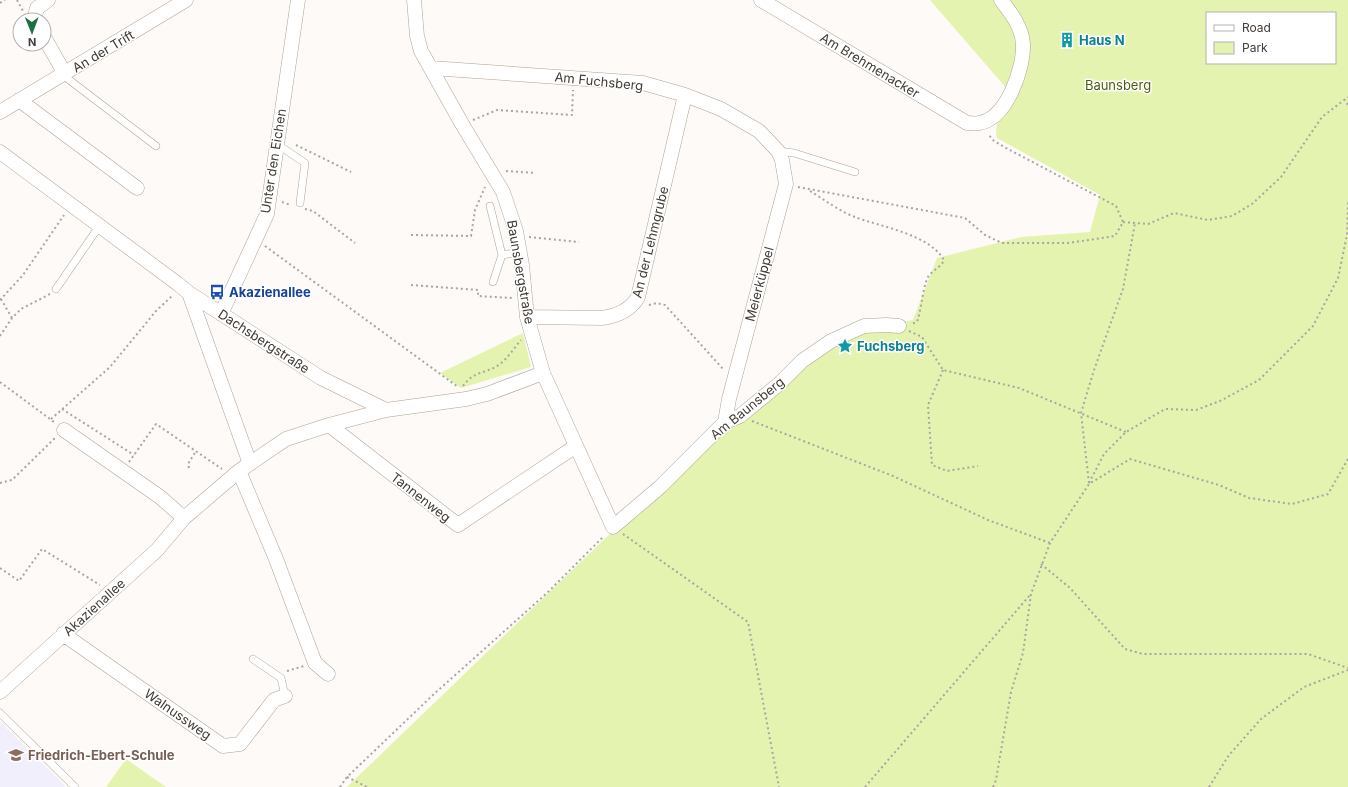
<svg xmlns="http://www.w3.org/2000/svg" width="1348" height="787" font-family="Inter,sans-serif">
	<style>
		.education { fill: #f1effc }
		.green { fill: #e4f3af; fill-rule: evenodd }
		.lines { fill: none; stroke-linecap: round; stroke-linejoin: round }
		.service-casing { stroke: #b0a294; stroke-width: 8 }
		.minor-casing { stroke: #b0a294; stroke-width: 15 }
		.path { stroke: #aaa5a1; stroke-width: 2; stroke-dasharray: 2 3; stroke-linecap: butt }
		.service { stroke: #fff; stroke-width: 7 }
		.minor { stroke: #fff; stroke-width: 14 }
		.labels { text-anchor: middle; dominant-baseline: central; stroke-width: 3; stroke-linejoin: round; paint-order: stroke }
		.culture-label { font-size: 13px; font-weight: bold; fill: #0d838f; stroke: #fff; text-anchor: start }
		.street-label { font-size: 13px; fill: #413b35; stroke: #fff }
		.park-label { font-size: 13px; fill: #525d11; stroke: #fff }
		.transit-label { font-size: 13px; font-weight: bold; fill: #164399; stroke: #fff; text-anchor: start }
		.education-label { font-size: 13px; font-weight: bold; fill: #785e54; stroke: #fff; text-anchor: start }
	</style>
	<rect width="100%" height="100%" fill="#fdfaf7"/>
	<path class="education" d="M 0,722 L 66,787 L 0,787 Z"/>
	<path class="green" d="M 930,0 L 1348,0 L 1348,787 L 347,787 L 749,400 L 831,344 L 865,328 L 913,320 L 937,258 L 1021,237 L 1090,232 L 1100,195 L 997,138 C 992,122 1007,110 1014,97 ZM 1207,13 L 1335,13 L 1335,63 L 1207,63 Z
		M 523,333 L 531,367 L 461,388 L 440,373 Z
		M 126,759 L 166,787 L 106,787 Z"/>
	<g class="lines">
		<g class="service-casing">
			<path id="service" d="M 65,74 L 68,79 L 156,146
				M 277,144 L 305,163 L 300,203
				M 778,151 L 794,153 L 855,172
				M 490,206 L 502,255
				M 493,282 L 502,255 L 520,252
				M 56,289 L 100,225
				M 253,659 L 281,678 L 285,696
				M 0,713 L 75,787"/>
		</g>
		<g class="minor-casing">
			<path id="minor" d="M 414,0 L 417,36 L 421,51 L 462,124 L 503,192 L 516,231 L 522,265 L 527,317 L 543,373 L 613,527 L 660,487 L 725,422 L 740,416 L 779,384 L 802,361 L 831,341 L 864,326 L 886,325 L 899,326
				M 761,0 L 967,123 C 971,123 975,124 979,123 C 1007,119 1024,68 1023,44 C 1022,27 1011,13 1001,0
				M 34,20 L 37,8 L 48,0
				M 44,37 L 65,74
				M 431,68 L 643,83 L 685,95 L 721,109 L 759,131 L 778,151 L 782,160 L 786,184 L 729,399 L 725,422
				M 19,100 L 137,188
				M 0,112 L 186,0
				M 0,152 L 178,284 L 189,293 L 321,378 L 386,410 L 466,399 L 487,394 L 543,373
				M 189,293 L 250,464
				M 221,314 L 267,214 L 298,0
				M 527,317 L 602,318 C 617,316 630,311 638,297 L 685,95
				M 329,425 L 458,525 L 576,446
				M 64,430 L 160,497 L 184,518
				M 239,471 L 276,559 L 315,663 L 328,674
				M 63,634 L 223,746 L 240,744 L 274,700 L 285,696
				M 0,692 L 157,550 L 184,518 L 239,471 L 286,439 L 329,425 L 386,410"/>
		</g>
		<path class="path" d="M 17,0 L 23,11
			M 0,3 L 5,0
			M 1344,99 L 1348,105
			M 473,120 L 497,110 L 572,115 L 573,90
			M 296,145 L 351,172
			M 506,171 L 536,173
			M 798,187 L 965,218 L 985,235 L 1002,243 L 1068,243 L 1115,236 L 1123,222 L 1116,206 L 1006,148 L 994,141 L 988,134
			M 810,191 C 825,200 839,211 855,217 C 881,227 929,234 944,260 C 941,268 930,271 927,279 C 922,292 922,307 917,322 L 911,324
			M 282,202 L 291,205
			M 305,209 L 313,211 L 355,243
			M 1123,222 L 1148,224 L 1174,213 L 1208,220 L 1232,216 L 1252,204 L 1281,177 L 1322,117 L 1348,97
			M 411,235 L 471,236 L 475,210 L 485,187
			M 529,237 L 579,242
			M 265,246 L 458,387
			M 411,285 L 478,290 L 478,296 L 512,298
			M 1,299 L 12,318
			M 0,300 L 23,275 L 64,215
			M 649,305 L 657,303 L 665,305 L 724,370
			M 909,331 L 922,337 L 943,370 L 1019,388 L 1126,432
			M 0,336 L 12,318 L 21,309 L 50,294
			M 943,370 L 928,405 L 932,465 L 947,471 L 978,466
			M 0,382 L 54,422
			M 463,386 C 474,370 487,374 500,364 C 508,358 514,348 521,340
			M 62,409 L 134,455
			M 51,419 L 110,367 L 156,311 L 172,296
			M 752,421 L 893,476 L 988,520 L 1050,543
			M 129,462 L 156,424 L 222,469
			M 189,468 L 188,464 L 196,451
			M 0,483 L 12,480 L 55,438
			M 1089,483 L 1104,454 L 1126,432 L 1165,409 L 1196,410 L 1220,401 L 1259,380 L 1313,326 L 1338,278 L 1347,235 L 1348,202
			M 1089,483 L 1081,413 L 1094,370 L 1123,289 L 1135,223
			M 623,534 L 748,622 L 779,787
			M 1041,564 L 1070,588 L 1125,649 L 1143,654 L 1308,654 L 1348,668
			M 0,568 L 19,581 L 42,549 L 100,585
			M 287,671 L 304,666
			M 347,777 L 367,787
			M 340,787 L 347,777 L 434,694 L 547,593 L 604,536
			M 865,787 L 1030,595
			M 993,787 L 996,780 L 1011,692 L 1023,653 L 1031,594 L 1050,543 L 1089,484 L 1130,459 L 1219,485 L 1249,498 L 1292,504 L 1328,494 L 1348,459
			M 1209,787 L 1229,755 L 1261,719 L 1304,687 L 1348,670"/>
		<use href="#service" class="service"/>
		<use href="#minor" class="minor"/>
	</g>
	<defs>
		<g id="building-bare" transform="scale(1.2)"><path d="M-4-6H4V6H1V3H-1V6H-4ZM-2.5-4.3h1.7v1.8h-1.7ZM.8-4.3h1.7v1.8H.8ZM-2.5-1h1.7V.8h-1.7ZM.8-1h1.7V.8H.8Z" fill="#0f9aa8" stroke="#fff" stroke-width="2.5" paint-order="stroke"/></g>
		<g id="bus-bare" transform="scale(1.2)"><path d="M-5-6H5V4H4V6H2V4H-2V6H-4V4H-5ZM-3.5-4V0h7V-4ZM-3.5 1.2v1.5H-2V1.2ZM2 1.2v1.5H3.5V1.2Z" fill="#1a4fb4" stroke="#fff" stroke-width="2.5" paint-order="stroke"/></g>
		<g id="sight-bare" transform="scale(1.2)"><path d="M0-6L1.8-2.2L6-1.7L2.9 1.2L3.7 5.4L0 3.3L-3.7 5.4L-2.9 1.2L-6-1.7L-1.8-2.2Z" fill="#0f9aa8" stroke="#fff" stroke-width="2.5" paint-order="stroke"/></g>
		<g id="school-bare" transform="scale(1.2)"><path d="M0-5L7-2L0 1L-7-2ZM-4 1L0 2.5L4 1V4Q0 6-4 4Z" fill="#8d6e63" stroke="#fff" stroke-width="2.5" paint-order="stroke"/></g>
	</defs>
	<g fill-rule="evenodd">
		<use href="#building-bare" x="1067" y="40"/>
		<use href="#bus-bare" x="217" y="292"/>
		<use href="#sight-bare" x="845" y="346"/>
		<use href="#school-bare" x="16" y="755"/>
	</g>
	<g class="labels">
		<g class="culture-label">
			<text x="1079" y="40">Haus N</text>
			<text x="857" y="346">Fuchsberg</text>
		</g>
		<g class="street-label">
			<text transform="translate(103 51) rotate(-31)">An der Trift</text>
			<text transform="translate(870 65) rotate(31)">Am Brehmenacker</text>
			<text transform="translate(599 81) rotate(6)">Am Fuchsberg</text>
			<text transform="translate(273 161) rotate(-81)">Unter den Eichen</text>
			<text transform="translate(650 242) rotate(-76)">An der Lehmgrube</text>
			<text transform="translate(521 272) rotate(80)">Baunsbergstraße</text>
			<text transform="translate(759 284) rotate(-75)">Meierküppel</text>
			<text transform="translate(264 341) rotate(33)">Dachsbergstraße</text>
			<text transform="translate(747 408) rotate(-39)">Am Baunsberg</text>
			<text transform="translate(421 497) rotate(38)">Tannenweg</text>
			<text transform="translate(94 607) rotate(-42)">Akazienallee</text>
			<text transform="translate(178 714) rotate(35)">Walnussweg</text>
		</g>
		<g class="park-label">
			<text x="1118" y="85">Baunsberg</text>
		</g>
		<g class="transit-label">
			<text x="229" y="292">Akazienallee</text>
		</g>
		<g class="education-label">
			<text x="28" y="755">Friedrich-Ebert-Schule</text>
		</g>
	</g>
	<rect x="1206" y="12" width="130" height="52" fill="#ffffff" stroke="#b3b1ae"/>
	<rect x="1214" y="25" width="20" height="6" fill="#ffffff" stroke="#b3b1ae"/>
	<text x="1242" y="32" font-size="12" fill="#413b35">Road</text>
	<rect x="1214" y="42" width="20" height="12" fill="#e4f3af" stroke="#b3b1ae"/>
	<text x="1242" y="52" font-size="12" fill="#413b35">Park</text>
	<g transform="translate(32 32) rotate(179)"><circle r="19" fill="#ffffff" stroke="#b3b1ae"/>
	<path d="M0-3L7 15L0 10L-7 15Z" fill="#1d7042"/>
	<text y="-6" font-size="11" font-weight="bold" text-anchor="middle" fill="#413b35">N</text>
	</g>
</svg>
